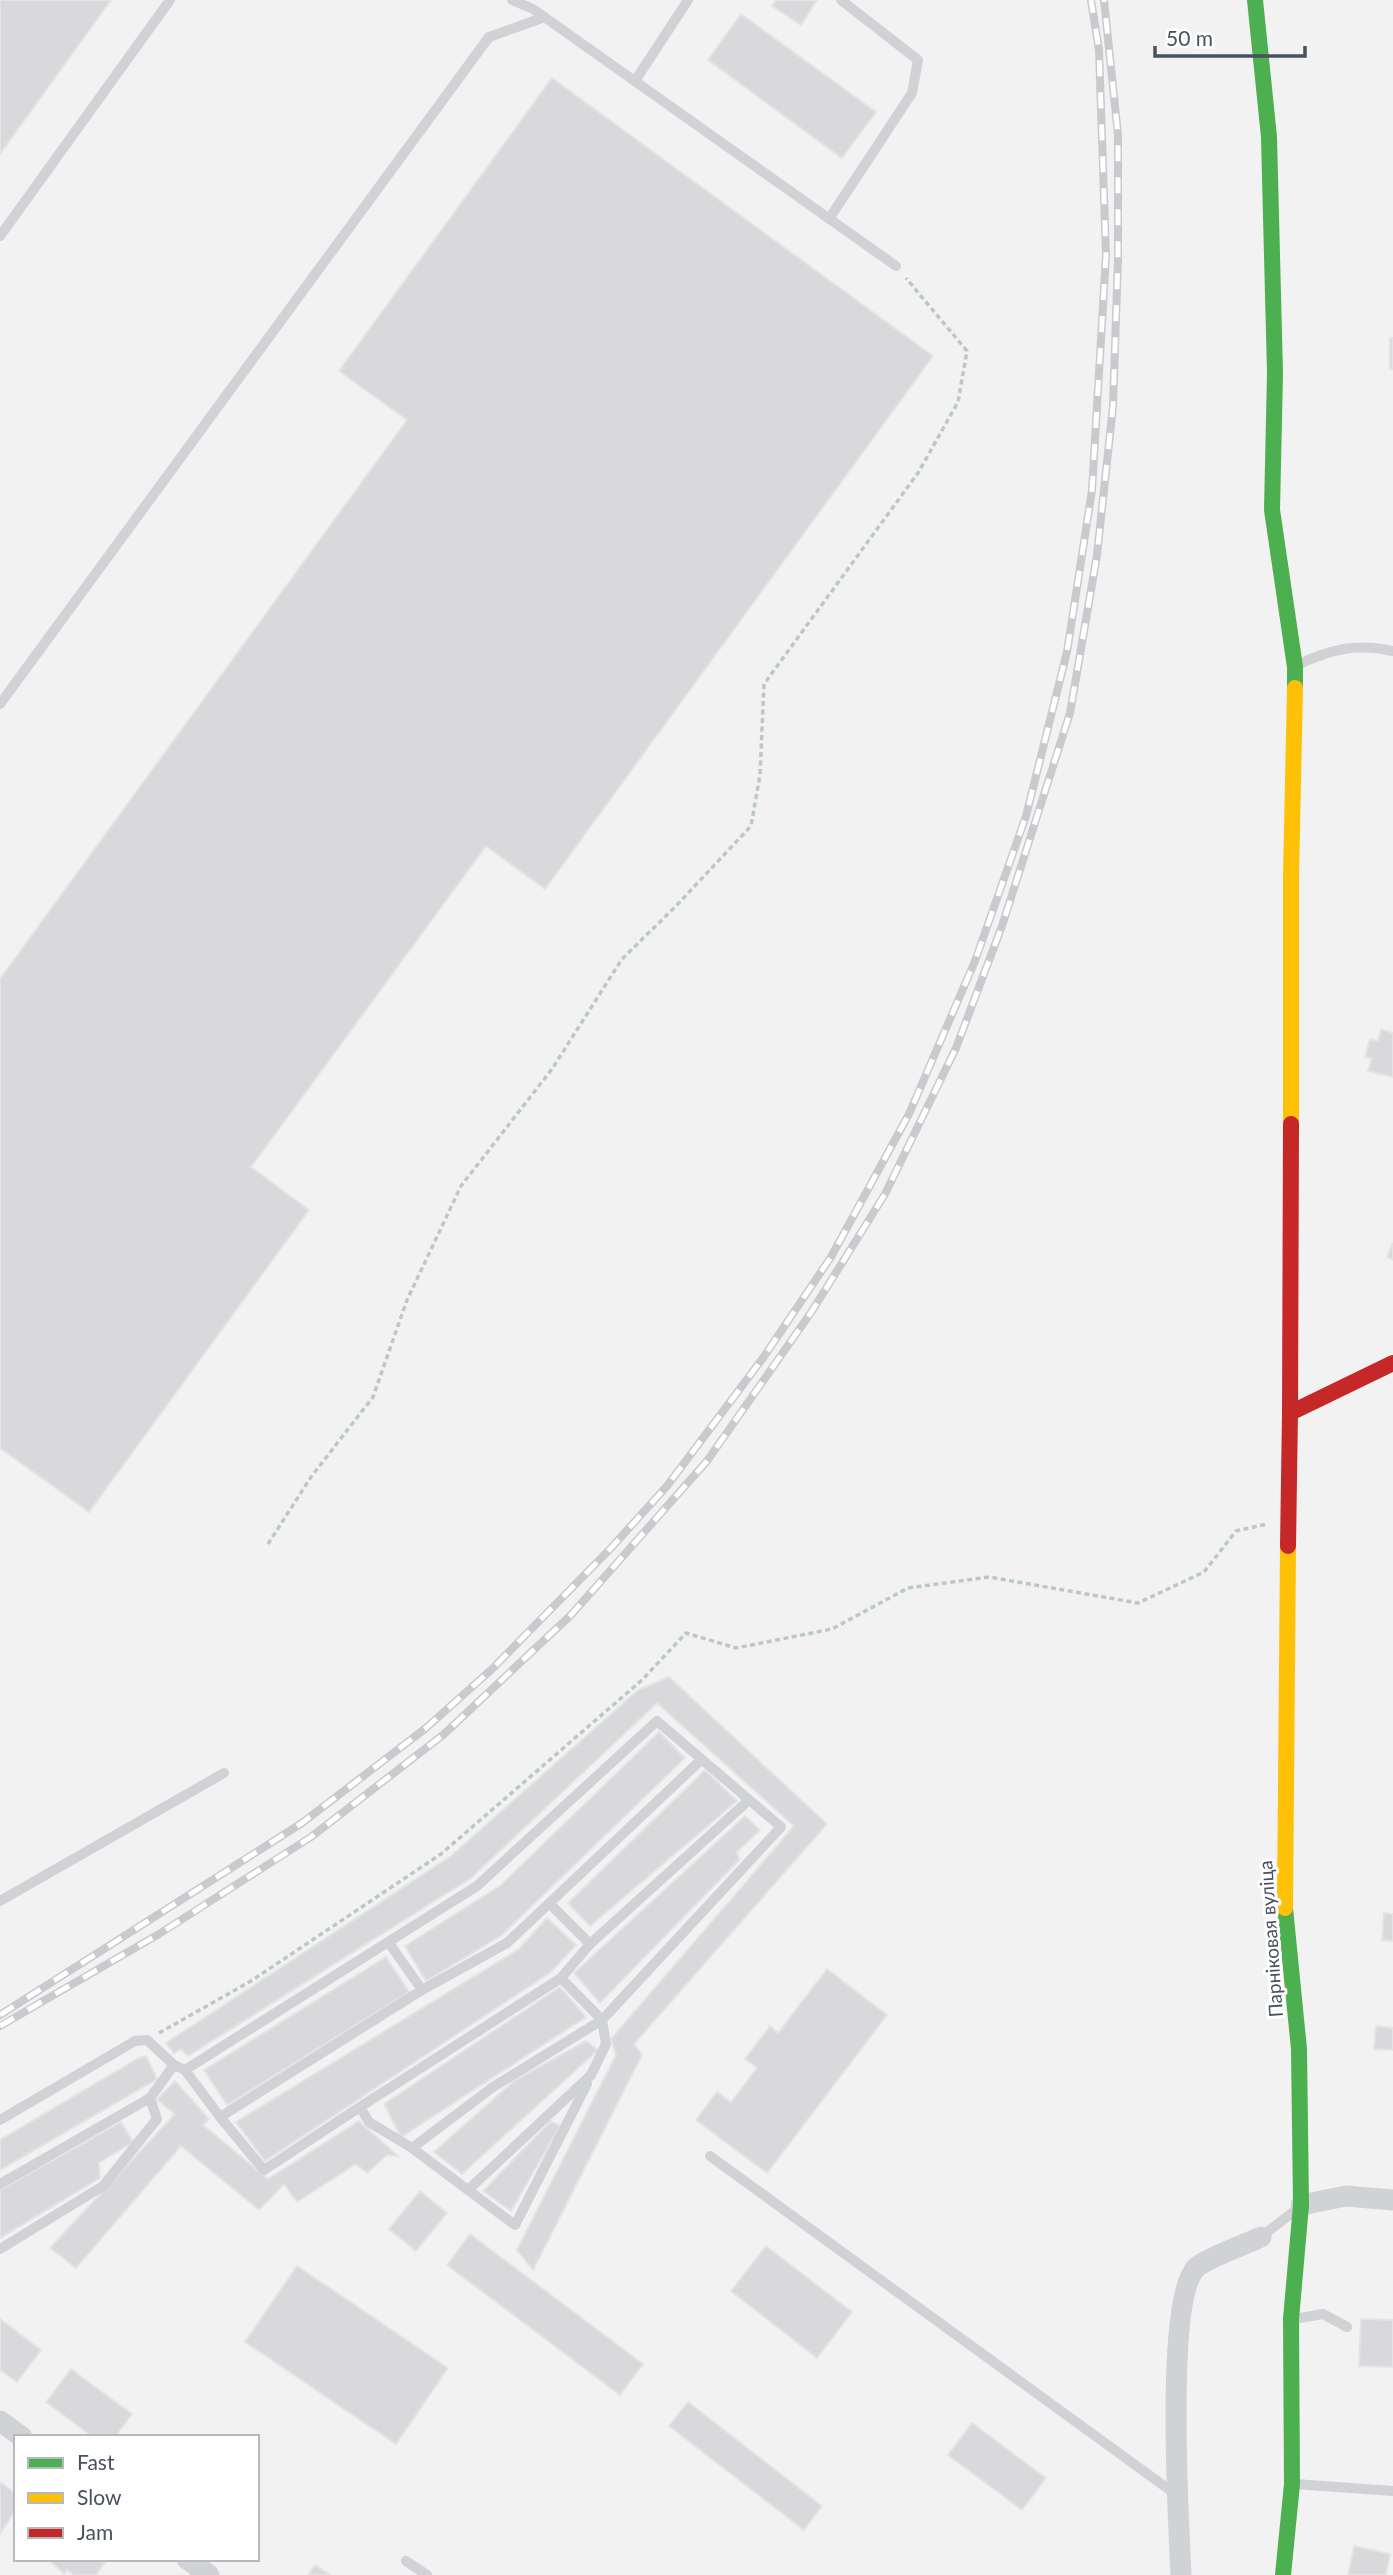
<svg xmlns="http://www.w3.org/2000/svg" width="1393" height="2575" font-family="Lato,sans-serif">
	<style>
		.building { fill: #d9d9db; stroke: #e3e4e5; stroke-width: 2 }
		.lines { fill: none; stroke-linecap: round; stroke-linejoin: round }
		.path { stroke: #bcc8c6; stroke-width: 3.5; stroke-dasharray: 5 3.5; stroke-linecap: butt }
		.lane { stroke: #d0d2d5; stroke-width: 10 }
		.street { stroke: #d0d2d5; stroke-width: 21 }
		.fast { stroke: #4caf50; stroke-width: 16 }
		.slow { stroke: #ffc107; stroke-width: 16 }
		.jam { stroke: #c62828; stroke-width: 16 }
		.rail-casing { stroke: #c9cacd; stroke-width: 8 }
		.rail { stroke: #fff; stroke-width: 5; stroke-dasharray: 16; stroke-linecap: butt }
		.labels { text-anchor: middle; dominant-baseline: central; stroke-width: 6; stroke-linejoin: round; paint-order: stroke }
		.street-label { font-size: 19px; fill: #48515f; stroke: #fff }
	</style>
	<rect width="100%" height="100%" fill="#f2f2f2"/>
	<path class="building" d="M 0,0 L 111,0 L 0,154 Z
		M 776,0 L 817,0 L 801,25 L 772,6 Z
		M 741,14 L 876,112 L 842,158 L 708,60 Z
		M 552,78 L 933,356 L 545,889 L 486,846 L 251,1167 L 309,1210 L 89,1512 L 0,1448 L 0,979 L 407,420 L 339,371 Z
		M 1390,338 L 1393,338 L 1393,369 L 1390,369 Z
		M 1381,1029 L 1393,1033 L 1393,1077 L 1368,1071 L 1372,1058 L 1365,1057 L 1370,1039 L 1378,1041 Z
		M 1393,1243 L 1393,1260 L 1387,1257 Z
		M 669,1677 L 827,1824 L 634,2044 L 642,2055 L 533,2270 L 517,2250 L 616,2055 L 611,2039 L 794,1826 L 657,1703 L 471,1878 L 188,2056 L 181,2049 L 174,2053 L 166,2043 L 451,1856 L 638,1690 Z
		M 659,1732 L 685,1758 L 502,1935 L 426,1981 L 405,1946 L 501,1885 Z
		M 705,1770 L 737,1801 L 590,1926 L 568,1903 Z
		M 745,1816 L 760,1830 L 737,1852 L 739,1860 L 600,2003 L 574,1973 Z
		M 1384,1913 L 1393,1914 L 1393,1941 L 1382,1940 Z
		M 547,1918 L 576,1945 L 551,1972 L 265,2161 L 236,2122 L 519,1949 Z
		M 386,1957 L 409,1992 L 227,2105 L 204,2070 Z
		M 827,1969 L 887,2015 L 767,2173 L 696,2120 L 717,2092 L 731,2102 L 757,2068 L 745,2059 L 770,2026 L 778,2033 Z
		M 560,1987 L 586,2017 L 401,2137 L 384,2104 Z
		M 1376,2026 L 1393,2028 L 1393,2050 L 1374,2049 Z
		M 586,2041 L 598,2050 L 462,2174 L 434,2152 L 515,2080 Z
		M 146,2056 L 157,2079 L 0,2170 L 0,2140 L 137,2059 Z
		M 175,2081 L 209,2119 L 203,2125 L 268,2179 L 359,2121 L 398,2156 L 387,2155 L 367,2173 L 356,2164 L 297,2202 L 284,2184 L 259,2210 L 181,2146 L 76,2268 L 50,2248 L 175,2114 L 157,2100 Z
		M 551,2121 L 560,2126 L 511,2211 L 483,2191 Z
		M 121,2122 L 133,2142 L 99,2163 L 100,2178 L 0,2238 L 0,2190 Z
		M 420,2191 L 447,2213 L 416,2251 L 389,2229 Z
		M 470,2234 L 643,2364 L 620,2395 L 447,2265 Z
		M 766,2246 L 852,2312 L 817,2358 L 731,2291 Z
		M 297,2266 L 448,2368 L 396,2444 L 245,2342 Z
		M 0,2319 L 41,2350 L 17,2382 L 0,2370 Z
		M 1361,2319 L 1393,2320 L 1393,2367 L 1359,2366 Z
		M 71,2369 L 132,2414 L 115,2437 L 93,2437 L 46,2402 Z
		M 688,2402 L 822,2506 L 804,2530 L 669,2426 Z
		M 972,2423 L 1046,2478 L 1022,2510 L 948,2455 Z
		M 0,2482 L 16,2494 L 16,2509 L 0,2534 Z
		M 1354,2546 L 1390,2554 L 1386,2575 L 1348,2575 Z
		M 101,2559 L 105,2562 L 96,2575 L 74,2575 L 67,2570 L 64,2574 L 49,2560 Z
		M 315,2565 L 330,2575 L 308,2575 Z"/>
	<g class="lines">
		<path class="path" d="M 268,1544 L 311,1477 L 373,1397 L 407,1300 L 461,1186 L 552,1069 L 622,959 L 676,906 L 751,826 L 760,775 L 764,684 L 918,473 L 958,402 L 967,351 L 906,278
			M 159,2033 L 251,1981 L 441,1854 L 642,1680 L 686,1633 L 736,1648 L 832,1629 L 908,1588 L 989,1577 L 1138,1603 L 1204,1572 L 1236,1531 L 1267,1524"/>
		<path class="lane" d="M 512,0 L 533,9 L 896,266
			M 635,81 L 688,0
			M 829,219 L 912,93 L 918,60 L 841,0
			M 0,236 L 170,0
			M 1297,665 C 1331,649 1356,643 1393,651
			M 0,704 L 489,37 L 545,17
			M 0,1901 L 224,1773
			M 549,1903 L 590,1944
			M 389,1943 L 422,1990
			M 360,2107 L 561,1978 L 590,1944 L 749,1800
			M 220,2117 L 422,1990 L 507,1943 L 701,1760
			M 0,2120 L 135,2041 L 147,2040 L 174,2065 L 185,2070 L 220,2117 L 264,2170 L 360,2107 L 369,2122 L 412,2148 L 493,2087 L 602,2020 L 781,1827 L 657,1721 L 477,1886 L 185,2070
			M 412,2148 L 468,2190 L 591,2075 L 606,2044 L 602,2020 L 561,1978
			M 710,2156 L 1178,2496
			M 0,2184 L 150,2098 L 174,2065
			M 468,2190 L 515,2225 L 587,2084
			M 1261,2237 L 1297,2209
			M 0,2249 L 103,2186 L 157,2119 L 150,2098
			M 1294,2319 L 1323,2314 L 1347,2327
			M 1295,2484 L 1393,2491
			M 406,2561 L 427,2575"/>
		<path class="street" d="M 1301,2205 L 1346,2196 L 1393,2200
			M 0,2421 L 22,2437
			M 187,2559 L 209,2575
			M 1181,2575 C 1179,2526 1164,2293 1198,2266 C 1210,2257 1246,2244 1261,2237"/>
		<path class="fast" d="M 1255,0 L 1269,137 L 1275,373 L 1272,510 L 1295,667 L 1295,688
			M 1283,2575 L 1292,2484 L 1291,2319 L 1301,2205 L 1299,2049 L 1285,1908"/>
		<path class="slow" d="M 1291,1124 L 1291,876 L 1295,688
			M 1285,1908 L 1288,1546"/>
		<path class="jam" d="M 1290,1413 L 1291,1124
			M 1288,1546 L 1290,1413 L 1393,1363"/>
		<g class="rail-casing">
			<path id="rail" d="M 0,2015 L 302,1823 L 426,1728 L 491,1670 L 611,1548 L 667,1486 L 763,1358 L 831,1257 L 909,1114 L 975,961 L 1026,816 L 1067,652 L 1092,490 L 1106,255 L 1099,50 L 1091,0
				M 0,2026 L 159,1934 L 311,1837 L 443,1735 L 571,1615 L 707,1461 L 812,1311 L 885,1194 L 956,1048 L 1002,926 L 1070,713 L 1097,555 L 1113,406 L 1118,259 L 1118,135 L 1104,0"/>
		</g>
		<use href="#rail" class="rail"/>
	</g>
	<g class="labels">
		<g class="street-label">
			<text transform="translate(1270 1939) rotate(-94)">Парніковая вуліца</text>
		</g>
	</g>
	<rect x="14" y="2435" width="245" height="126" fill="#ffffff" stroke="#b6b9bf" stroke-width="2"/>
	<rect x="28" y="2458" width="35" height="10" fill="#4caf50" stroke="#b6b9bf" stroke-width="2"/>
	<text x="77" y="2470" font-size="21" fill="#48515f">Fast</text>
	<rect x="28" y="2493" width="35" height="10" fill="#ffc107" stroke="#b6b9bf" stroke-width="2"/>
	<text x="77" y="2505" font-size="21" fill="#48515f">Slow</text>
	<rect x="28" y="2528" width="35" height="10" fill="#c62828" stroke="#b6b9bf" stroke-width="2"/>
	<text x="77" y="2540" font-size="21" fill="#48515f">Jam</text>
	<path d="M1155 46v10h150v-10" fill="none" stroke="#48515f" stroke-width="3.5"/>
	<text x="1166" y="46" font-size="21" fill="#48515f" stroke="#ffffff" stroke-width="5" paint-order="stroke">50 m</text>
</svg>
